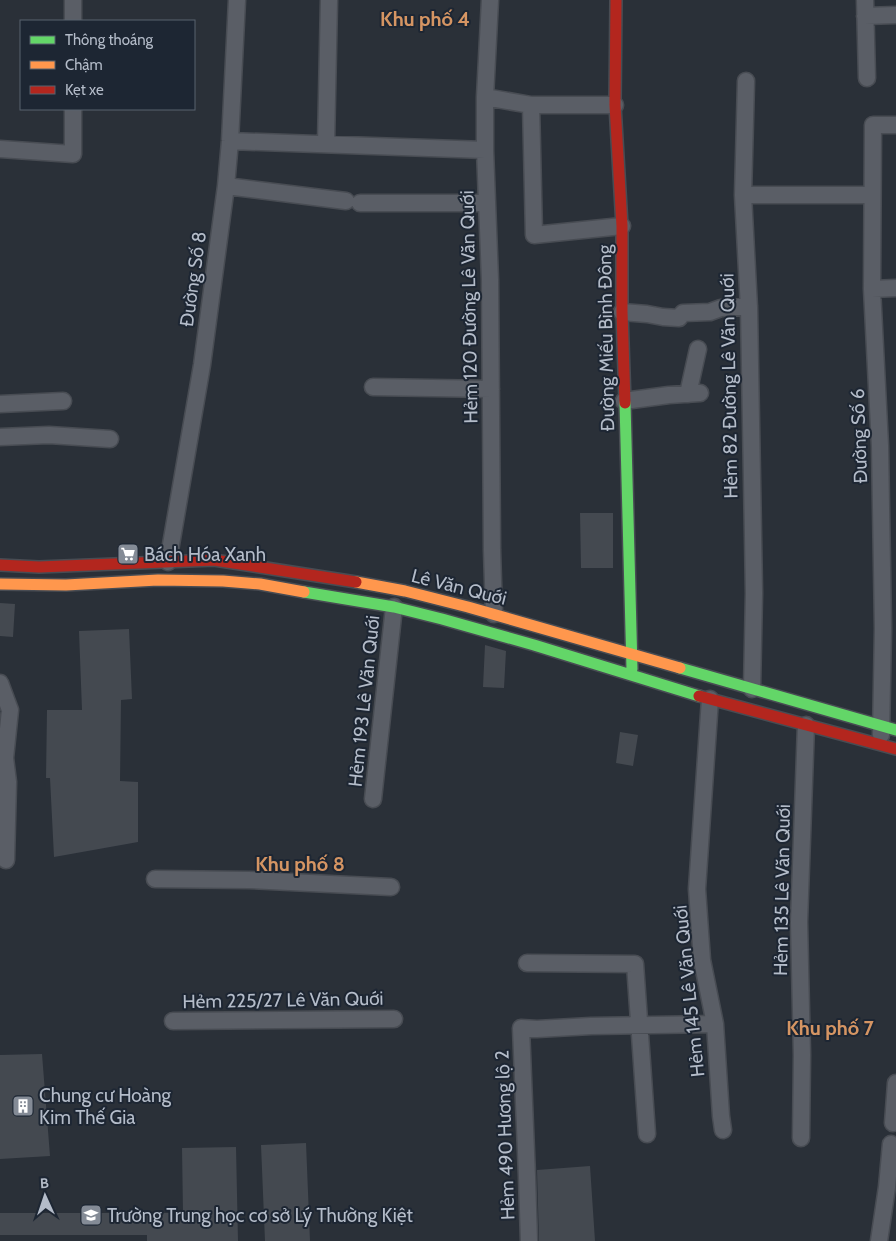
<svg xmlns="http://www.w3.org/2000/svg" width="896" height="1241" font-family="Cabin,sans-serif">
	<style>
		.building { fill: #444950 }
		.lines { fill: none; stroke-linecap: round; stroke-linejoin: round }
		.street-casing { stroke: #484c53; stroke-width: 19 }
		.fast-casing { stroke: #484c53; stroke-width: 14 }
		.slow-casing { stroke: #484c53; stroke-width: 14 }
		.jam-casing { stroke: #484c53; stroke-width: 14 }
		.street { stroke: #5a5e66; stroke-width: 16 }
		.fast { stroke: #63d668; stroke-width: 11 }
		.slow { stroke: #ff974d; stroke-width: 11 }
		.jam { stroke: #b3261e; stroke-width: 11 }
		.labels { text-anchor: middle; dominant-baseline: central; stroke-width: 4; stroke-linejoin: round; paint-order: stroke }
		.street-label { font-size: 19px; fill: #b4bcc9; stroke: #1d2633 }
		.poi-label { font-size: 19px; fill: #b4bcc9; stroke: #1d2633; text-anchor: start }
		.neighbourhood-label { font-size: 20px; font-weight: bold; fill: #d59563; stroke: #1d2633 }
	</style>
	<rect width="100%" height="100%" fill="#2a3038"/>
	<path class="building" d="M 580,513 L 613,513 L 613,568 L 581,568 Z
		M 0,603 L 15,604 L 13,637 L 0,636 Z
		M 129,629 L 132,699 L 121,700 L 120,781 L 138,782 L 138,842 L 54,857 L 50,778 L 46,778 L 47,710 L 82,710 L 79,631 Z
		M 485,645 L 506,651 L 504,688 L 483,687 Z
		M 620,732 L 638,735 L 633,766 L 616,763 Z
		M 42,1054 L 50,1156 L 0,1159 L 0,1055 Z
		M 306,1143 L 310,1241 L 265,1241 L 261,1145 Z
		M 236,1147 L 238,1241 L 147,1241 L 147,1235 L 0,1235 L 0,1213 L 183,1213 L 182,1148 Z
		M 590,1166 L 595,1241 L 539,1241 L 537,1170 Z"/>
	<g class="lines">
		<g class="street-casing">
			<path id="street" d="M 73,0 L 73,21
				M 490,0 L 485,97 L 485,150 L 490,280 L 492,550 L 494,614
				M 865,0 L 867,78
				M 865,16 L 896,15
				M 746,81 L 743,195 L 749,308 L 754,593 L 752,689
				M 485,97 L 531,105 L 615,105
				M 531,105 L 534,235 L 622,226
				M 230,141 L 485,150
				M 326,144 L 329,0
				M 0,149 L 73,154 L 73,109
				M 226,186 L 346,201
				M 743,195 L 872,195
				M 360,203 L 487,203
				M 872,289 L 896,288
				M 622,312 L 647,314 L 663,317 L 679,318 L 683,313 L 710,312 L 721,308 L 749,306
				M 373,387 L 491,389
				M 688,394 L 698,349
				M 624,401 L 669,395 L 700,393
				M 0,404 L 63,401
				M 0,437 L 49,435 L 110,439
				M 168,562 L 202,365 L 226,186 L 230,141 L 237,0
				M 0,683 L 10,710 L 5,758 L 8,782 L 6,860
				M 710,699 L 697,889 L 702,960 L 715,1024 L 721,1116 L 723,1130
				M 881,735 L 883,628 L 880,446 L 872,289 L 873,125 L 896,125
				M 373,799 L 394,607
				M 155,879 L 249,880 L 391,887
				M 527,963 L 635,964 L 647,1134
				M 173,1021 L 394,1019
				M 893,1123 L 896,1083
				M 801,1138 L 802,1055 L 799,922 L 806,725
				M 529,1241 L 527,1177 L 521,1028 L 537,1029 L 591,1026 L 715,1024
				M 879,1241 L 887,1187 L 891,1144"/>
		</g>
		<g class="fast-casing">
			<path id="fast" d="M 625,403 L 632,669
				M 304,592 L 394,607 L 442,619 L 534,645 L 699,696
				M 680,668 L 896,730"/>
		</g>
		<g class="slow-casing">
			<path id="slow" d="M 356,582 L 405,591 L 468,607 L 680,668
				M 0,584 L 66,585 L 158,580 L 223,581 L 260,584 L 304,592"/>
		</g>
		<g class="jam-casing">
			<path id="jam" d="M 616,0 L 615,105 L 622,226 L 622,312 L 625,403
				M 0,565 L 39,567 L 214,560 L 356,582
				M 699,696 L 896,749"/>
		</g>
		<use href="#street" class="street"/>
		<use href="#fast" class="fast"/>
		<use href="#slow" class="slow"/>
		<use href="#jam" class="jam"/>
	</g>
	<defs>
		<g id="supermarket-square" transform="scale(1.125)"><rect x="-9" y="-9" width="18" height="18" rx="4" fill="#848b96" stroke="#1d2633"/><path d="M-6-5.5h2.5l.6 2H6L4.5 2H-2.5L-4.4-4H-6ZM-1.5 3.2a1.3 1.3 0 1 0 .1 0ZM3 3.2a1.3 1.3 0 1 0 .1 0Z" fill="#fff"/></g>
		<g id="building-square" transform="scale(1.125)"><rect x="-9" y="-9" width="18" height="18" rx="4" fill="#848b96" stroke="#1d2633"/><path d="M-4-6H4V6H1V3H-1V6H-4ZM-2.5-4.3h1.7v1.8h-1.7ZM.8-4.3h1.7v1.8H.8ZM-2.5-1h1.7V.8h-1.7ZM.8-1h1.7V.8H.8Z" fill="#fff"/></g>
		<g id="school-square" transform="scale(1.125)"><rect x="-9" y="-9" width="18" height="18" rx="4" fill="#848b96" stroke="#1d2633"/><path d="M0-5L7-2L0 1L-7-2ZM-4 1L0 2.5L4 1V4Q0 6-4 4Z" fill="#fff"/></g>
	</defs>
	<g fill-rule="evenodd">
		<use href="#supermarket-square" x="128" y="554"/>
		<use href="#building-square" x="23" y="1106"/>
		<use href="#school-square" x="91" y="1215"/>
	</g>
	<g class="labels">
		<g class="street-label">
			<text transform="translate(193 279) rotate(-82)">Đường Số 8</text>
			<text transform="translate(469 307) rotate(-91)">Hẻm 120 Đường Lê Văn Quới</text>
			<text transform="translate(606 338) rotate(-91)">Đường Miếu Bình Đông</text>
			<text transform="translate(729 386) rotate(-91)">Hẻm 82 Đường Lê Văn Quới</text>
			<text transform="translate(859 436) rotate(-92)">Đường Số 6</text>
			<text transform="translate(459 587) rotate(14)">Lê Văn Quới</text>
			<text transform="translate(364 701) rotate(-84)">Hẻm 193 Lê Văn Quới</text>
			<text transform="translate(782 890) rotate(-89)">Hẻm 135 Lê Văn Quới</text>
			<text transform="translate(689 991) rotate(-96)">Hẻm 145 Lê Văn Quới</text>
			<text transform="translate(283 1000) rotate(-1)">Hẻm 225/27 Lê Văn Quới</text>
			<text transform="translate(505 1135) rotate(-92)">Hẻm 490 Hương lộ 2</text>
		</g>
		<g class="poi-label">
			<text x="144" y="554">Bách Hóa Xanh</text>
			<text x="39" y="1095">Chung cư Hoàng<tspan x="39" dy="22">Kim Thế Gia</tspan></text>
			<text x="107" y="1215">Trường Trung học cơ sở Lý Thường Kiệt</text>
		</g>
		<g class="neighbourhood-label">
			<text x="425" y="19">Khu phố 4</text>
			<text x="300" y="864">Khu phố 8</text>
			<text x="830" y="1028">Khu phố 7</text>
		</g>
	</g>
	<rect x="20" y="20" width="175" height="90" fill="#1d2633" stroke="#59626f"/>
	<rect x="30" y="36" width="25" height="8" fill="#63d668" stroke="#59626f"/>
	<text x="65" y="45" font-size="15" fill="#b4bcc9">Thông thoáng</text>
	<rect x="30" y="61" width="25" height="8" fill="#ff974d" stroke="#59626f"/>
	<text x="65" y="70" font-size="15" fill="#b4bcc9">Chậm</text>
	<rect x="30" y="86" width="25" height="8" fill="#b3261e" stroke="#59626f"/>
	<text x="65" y="95" font-size="15" fill="#b4bcc9">Kẹt xe</text>
	<g transform="translate(45 1196) rotate(357)" stroke="#1d2633" stroke-width="4" paint-order="stroke">
	<path d="M0-4L9 19L0 12L-9 19Z" fill="#b4bcc9"/>
	<text y="-8" font-size="14" font-weight="bold" text-anchor="middle" fill="#b4bcc9">B</text>
	</g>
</svg>
